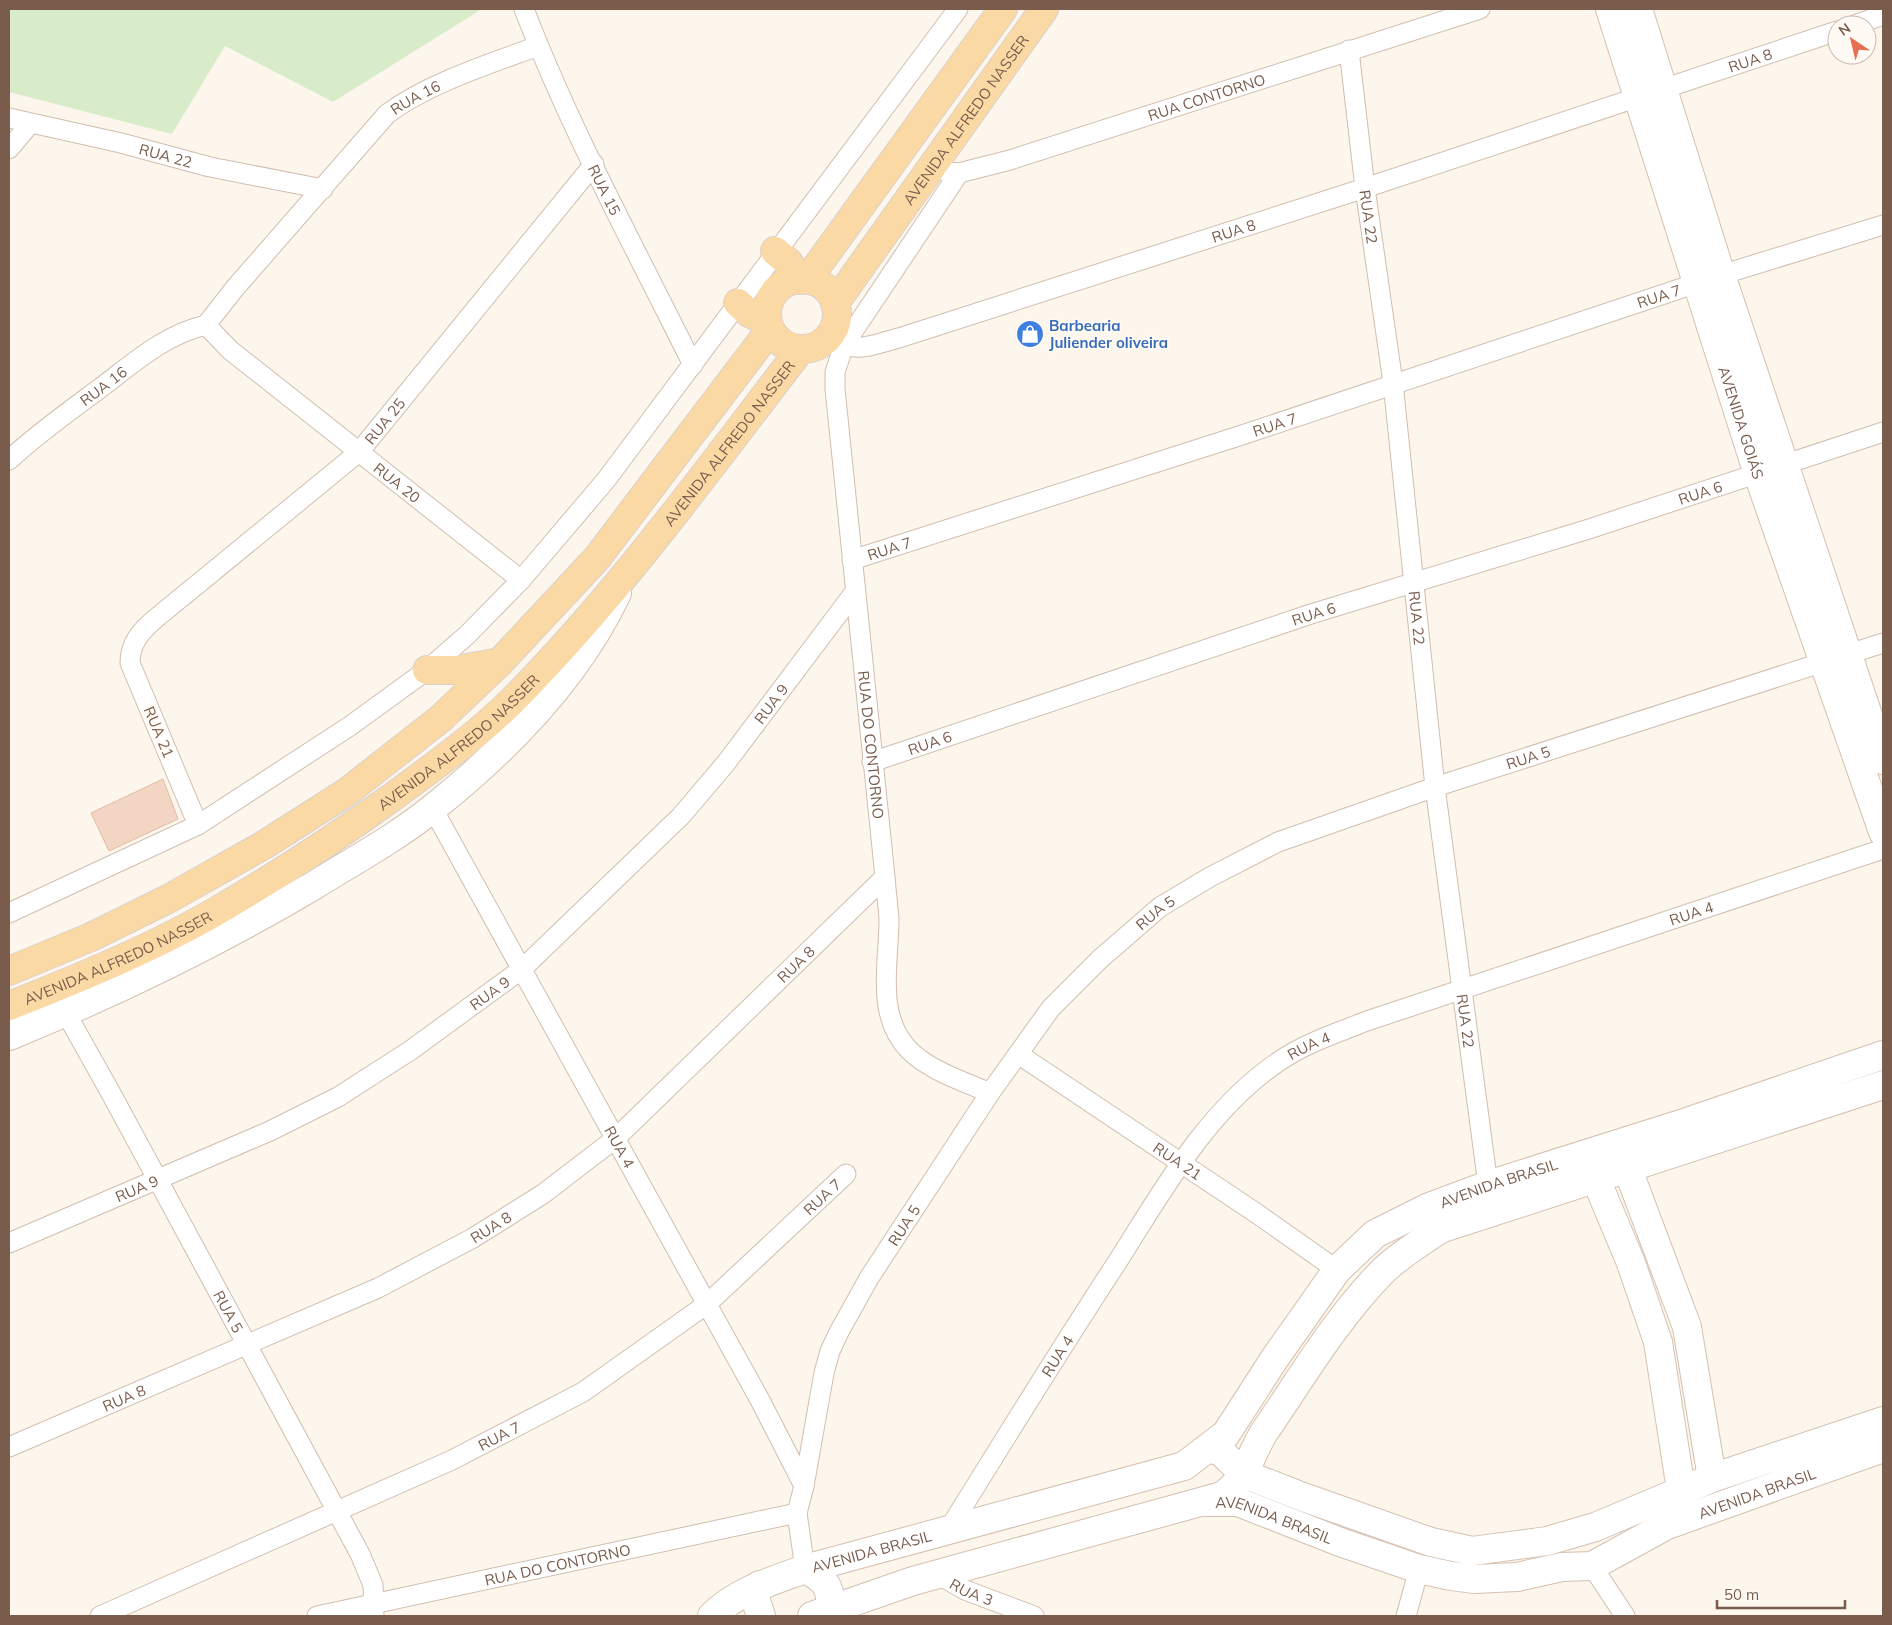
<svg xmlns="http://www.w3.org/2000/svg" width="1892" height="1625" font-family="Mulish,sans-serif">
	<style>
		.green { fill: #d8ecc9 }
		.building { fill: #f3d5c3; stroke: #e6bba3 }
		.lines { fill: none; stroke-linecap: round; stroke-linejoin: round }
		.street-casing { stroke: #d1beb0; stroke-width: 21 }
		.secondary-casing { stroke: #d6c0b0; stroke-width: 30 }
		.primary-casing { stroke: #dad1cd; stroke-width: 30 }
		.street { stroke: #fff; stroke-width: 19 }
		.secondary { stroke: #fff; stroke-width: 28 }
		.primary { stroke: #fbd9a5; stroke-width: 28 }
		.labels { text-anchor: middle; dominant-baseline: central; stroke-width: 4; stroke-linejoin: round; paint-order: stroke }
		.street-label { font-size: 15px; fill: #7a5c4d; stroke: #fffaf3 }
		.shop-label { font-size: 15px; font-weight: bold; fill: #366cbe; stroke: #fffaf3; text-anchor: start }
	</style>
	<rect width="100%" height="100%" fill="#fdf6ec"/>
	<path class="green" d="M 9,9 L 482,9 L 333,102 L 225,46 L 172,134 L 9,92 Z"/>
	<path class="building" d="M 163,779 L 178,819 L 109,851 L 91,813 Z"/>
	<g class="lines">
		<g class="street-casing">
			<g id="street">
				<path id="s1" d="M 524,9 C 571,131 635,248 693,365"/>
				<path d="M 1855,25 L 1883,15"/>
				<path id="s2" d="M 1349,50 L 1365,188 L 1393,383 L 1435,787 L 1488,1185"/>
				<path id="s3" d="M 9,118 L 121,143 L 210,167 L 323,189"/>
				<path d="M 9,149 L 30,124"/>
				<path id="s4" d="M 947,172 L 959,173 L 1010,160 L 1480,9"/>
				<path id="s5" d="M 959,173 L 844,345 L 835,372 L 835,389 L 885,877 C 886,891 888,905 889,919 C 889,963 875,1015 909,1050 C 930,1071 963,1081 990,1093"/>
				<path id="s6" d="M 206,325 L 235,288 L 387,114 C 429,83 489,64 538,46"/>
				<path id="s7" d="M 206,325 L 230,350 L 521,580"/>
				<path id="s8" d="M 829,336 C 858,355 867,346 899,338 L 1365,188 L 1837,31"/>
				<path id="s9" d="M 9,460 C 37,434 68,412 99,389 C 131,365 165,334 206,325"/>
				<path id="s10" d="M 852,560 L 1242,435 L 1721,275 L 1883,225"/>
				<path id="s11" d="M 872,762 L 1311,614 L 1589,529 L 1883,432"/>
				<path id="s12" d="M 433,809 L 761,1402 L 804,1486"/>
				<path id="s13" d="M 198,825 L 130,663 C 130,643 141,631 155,619 L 359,452 L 594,164"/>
				<path d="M 9,913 L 198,825 L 350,726 L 427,670 L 467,635 L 521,580 L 606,480 L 958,9"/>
				<path id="s14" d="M 66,1013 L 113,1097 L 360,1554 L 373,1585 L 374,1616"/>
				<path id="s15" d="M 1018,1054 L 1256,1213 L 1337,1270"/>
				<path id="s16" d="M 9,1243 L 270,1131 L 338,1097 L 411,1050 L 522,969 L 681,816 L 726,763 L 854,593"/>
				<path id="s17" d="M 9,1447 L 378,1288 L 473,1238 L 543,1194 L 616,1138 L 885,877"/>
				<path id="s18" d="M 949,1529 C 1004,1440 1059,1351 1116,1264 C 1162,1192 1206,1111 1278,1062 C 1305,1043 1337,1033 1367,1021 L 1883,849"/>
				<path d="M 1592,1566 L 1625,1616"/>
				<path id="s19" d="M 805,1569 L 797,1513 L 804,1486 L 824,1373 L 830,1351 L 839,1332 L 869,1278 L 990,1093 L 1051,1008 L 1100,959 L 1160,907 L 1210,877 L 1278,842 L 1435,787 L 1883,643"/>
				<path id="s20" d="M 937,1574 L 965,1590 L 1034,1616"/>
				<path id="s21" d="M 100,1616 L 452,1460 L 583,1392 L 707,1304 L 846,1174"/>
				<path id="s22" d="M 317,1616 L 797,1513"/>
				<path d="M 1406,1616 L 1419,1569"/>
			</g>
		</g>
		<g class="secondary-casing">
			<g id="secondary">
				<path id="s23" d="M 1610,9 L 1758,474 L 1883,832"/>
				<path d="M 1638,9 L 1721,275 L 1883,760"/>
				<path d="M 9,1036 C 114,993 215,944 313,886 C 353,861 396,838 433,808 C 506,750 577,678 617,593"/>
				<path d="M 1627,1167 L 1687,1327 L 1712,1478"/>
				<path d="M 1595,1177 L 1631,1263 L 1658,1342 L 1681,1490"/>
				<path d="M 1209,1448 L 1221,1452 L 1244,1474 L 1303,1497 L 1431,1542 L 1472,1551 L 1547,1541 L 1595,1527 L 1712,1478 L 1883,1421"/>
				<path id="s24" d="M 1207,1502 L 1238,1502 L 1340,1542 L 1419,1569 L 1451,1576 L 1474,1579 L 1517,1577 L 1562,1567 L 1592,1566 L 1667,1525 L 1883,1448"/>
				<path d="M 805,1569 C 825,1579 832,1587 830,1610"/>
				<path d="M 760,1585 L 755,1598 L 761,1616"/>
				<path id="s25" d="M 712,1616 C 737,1591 772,1581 805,1569 L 1184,1466 L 1226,1434 L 1275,1358 L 1337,1270 L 1375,1234 L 1429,1207 L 1488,1185 L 1687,1122 L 1883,1055"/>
				<path d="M 812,1616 L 913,1581 L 1222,1496 C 1248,1479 1249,1455 1265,1431 C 1302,1377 1336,1319 1382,1272 C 1399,1255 1420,1243 1440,1229 L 1883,1085"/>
			</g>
		</g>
		<g class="primary-casing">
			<g id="primary">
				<path d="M 775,251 L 789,263 L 800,280"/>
				<circle cx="802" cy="314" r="35"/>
				<path d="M 807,280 L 1003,9"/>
				<path d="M 738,303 L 749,313 L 767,321"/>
				<path id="s26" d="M 835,303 L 1044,9"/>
				<path d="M 427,670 L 457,670 L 500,662"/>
				<path d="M 9,971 L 91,937 L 168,899 L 264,845 L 347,792 L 440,719 L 500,662 L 597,558 L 770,330"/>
				<path id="s27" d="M 9,1006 C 77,979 146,951 210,915 C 272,879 333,840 391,798 C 433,767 477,736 514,699 C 620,592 709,468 801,349"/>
			</g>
		</g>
		<use href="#street" class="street"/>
		<use href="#secondary" class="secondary"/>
		<use href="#primary" class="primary"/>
	</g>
	<defs>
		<g id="shop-disc" transform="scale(1.4375)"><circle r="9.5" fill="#3f7fe0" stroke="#fffaf3"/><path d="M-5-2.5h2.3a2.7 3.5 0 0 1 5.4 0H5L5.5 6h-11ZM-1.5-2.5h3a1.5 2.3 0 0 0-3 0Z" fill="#fff"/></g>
	</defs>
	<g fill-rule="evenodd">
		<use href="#shop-disc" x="1030" y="334"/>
	</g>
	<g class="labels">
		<g class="street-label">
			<text stroke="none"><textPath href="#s8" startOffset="969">RUA 8</textPath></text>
			<text stroke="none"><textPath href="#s4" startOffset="271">RUA CONTORNO</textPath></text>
			<text stroke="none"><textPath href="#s6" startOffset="311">RUA 16</textPath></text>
			<text stroke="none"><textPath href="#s26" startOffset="225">AVENIDA ALFREDO NASSER</textPath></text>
			<text stroke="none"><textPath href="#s3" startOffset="161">RUA 22</textPath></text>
			<text stroke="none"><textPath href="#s1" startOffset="198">RUA 15</textPath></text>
			<text stroke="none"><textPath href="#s2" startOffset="168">RUA 22</textPath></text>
			<text stroke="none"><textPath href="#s8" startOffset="425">RUA 8</textPath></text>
			<text stroke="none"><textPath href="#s10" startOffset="849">RUA 7</textPath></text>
			<text stroke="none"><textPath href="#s9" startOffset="120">RUA 16</textPath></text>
			<text stroke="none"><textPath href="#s13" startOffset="532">RUA 25</textPath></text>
			<text stroke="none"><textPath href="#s23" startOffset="434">AVENIDA GOIÁS</textPath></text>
			<text stroke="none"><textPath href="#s10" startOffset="444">RUA 7</textPath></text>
			<text stroke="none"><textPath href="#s27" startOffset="929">AVENIDA ALFREDO NASSER</textPath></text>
			<text stroke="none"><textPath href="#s7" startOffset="248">RUA 20</textPath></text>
			<text stroke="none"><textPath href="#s11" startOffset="871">RUA 6</textPath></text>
			<text stroke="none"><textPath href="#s10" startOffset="39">RUA 7</textPath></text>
			<text stroke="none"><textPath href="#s11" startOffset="466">RUA 6</textPath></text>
			<text stroke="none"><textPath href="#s2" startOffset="572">RUA 22</textPath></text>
			<text stroke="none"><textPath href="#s16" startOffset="949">RUA 9</textPath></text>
			<text transform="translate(159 732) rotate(67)">RUA 21</text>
			<text stroke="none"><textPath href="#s27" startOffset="524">AVENIDA ALFREDO NASSER</textPath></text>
			<text stroke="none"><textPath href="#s11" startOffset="61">RUA 6</textPath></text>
			<text stroke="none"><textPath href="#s5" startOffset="610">RUA DO CONTORNO</textPath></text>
			<text stroke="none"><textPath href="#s19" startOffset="1178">RUA 5</textPath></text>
			<text stroke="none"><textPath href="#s19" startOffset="772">RUA 5</textPath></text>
			<text stroke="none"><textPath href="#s18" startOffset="1014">RUA 4</textPath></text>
			<text stroke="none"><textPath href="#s27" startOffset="119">AVENIDA ALFREDO NASSER</textPath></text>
			<text stroke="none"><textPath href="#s17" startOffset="934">RUA 8</textPath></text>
			<text stroke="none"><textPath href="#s16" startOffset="544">RUA 9</textPath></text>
			<text stroke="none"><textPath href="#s2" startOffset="978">RUA 22</textPath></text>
			<text stroke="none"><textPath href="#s18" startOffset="609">RUA 4</textPath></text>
			<text stroke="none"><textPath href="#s12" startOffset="386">RUA 4</textPath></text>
			<text stroke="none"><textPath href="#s15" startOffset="192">RUA 21</textPath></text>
			<text stroke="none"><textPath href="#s25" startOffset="935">AVENIDA BRASIL</textPath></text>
			<text stroke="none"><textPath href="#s16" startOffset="139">RUA 9</textPath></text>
			<text stroke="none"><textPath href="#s21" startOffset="842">RUA 7</textPath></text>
			<text stroke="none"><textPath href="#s19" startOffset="368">RUA 5</textPath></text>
			<text stroke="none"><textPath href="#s17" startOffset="530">RUA 8</textPath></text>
			<text stroke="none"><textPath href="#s14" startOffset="340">RUA 5</textPath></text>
			<text stroke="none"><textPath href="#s18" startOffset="204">RUA 4</textPath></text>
			<text stroke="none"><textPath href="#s17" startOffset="125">RUA 8</textPath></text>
			<text stroke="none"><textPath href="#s21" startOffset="438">RUA 7</textPath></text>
			<text stroke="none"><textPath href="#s24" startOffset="580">AVENIDA BRASIL</textPath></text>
			<text stroke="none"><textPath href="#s24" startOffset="70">AVENIDA BRASIL</textPath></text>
			<text stroke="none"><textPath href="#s25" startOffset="174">AVENIDA BRASIL</textPath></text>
			<text stroke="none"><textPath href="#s22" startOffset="246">RUA DO CONTORNO</textPath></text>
			<text stroke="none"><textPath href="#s20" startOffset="39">RUA 3</textPath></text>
		</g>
		<g class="shop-label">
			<text x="1049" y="325">Barbearia<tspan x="1049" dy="17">Juliender oliveira</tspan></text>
		</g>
	</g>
	<rect width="1892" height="1625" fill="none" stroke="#7a5c4d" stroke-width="20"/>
	<g transform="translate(1852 40) rotate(325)"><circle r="24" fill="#fffaf3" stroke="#cabbb1"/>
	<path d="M0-4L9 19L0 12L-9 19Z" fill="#e76f51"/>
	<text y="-8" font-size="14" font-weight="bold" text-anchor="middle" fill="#7a5c4d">N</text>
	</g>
	<path d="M1717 1600v8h128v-8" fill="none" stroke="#7a5c4d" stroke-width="2.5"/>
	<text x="1724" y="1600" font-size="15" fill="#7a5c4d" stroke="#fffaf3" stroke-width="4" paint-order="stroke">50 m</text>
</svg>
